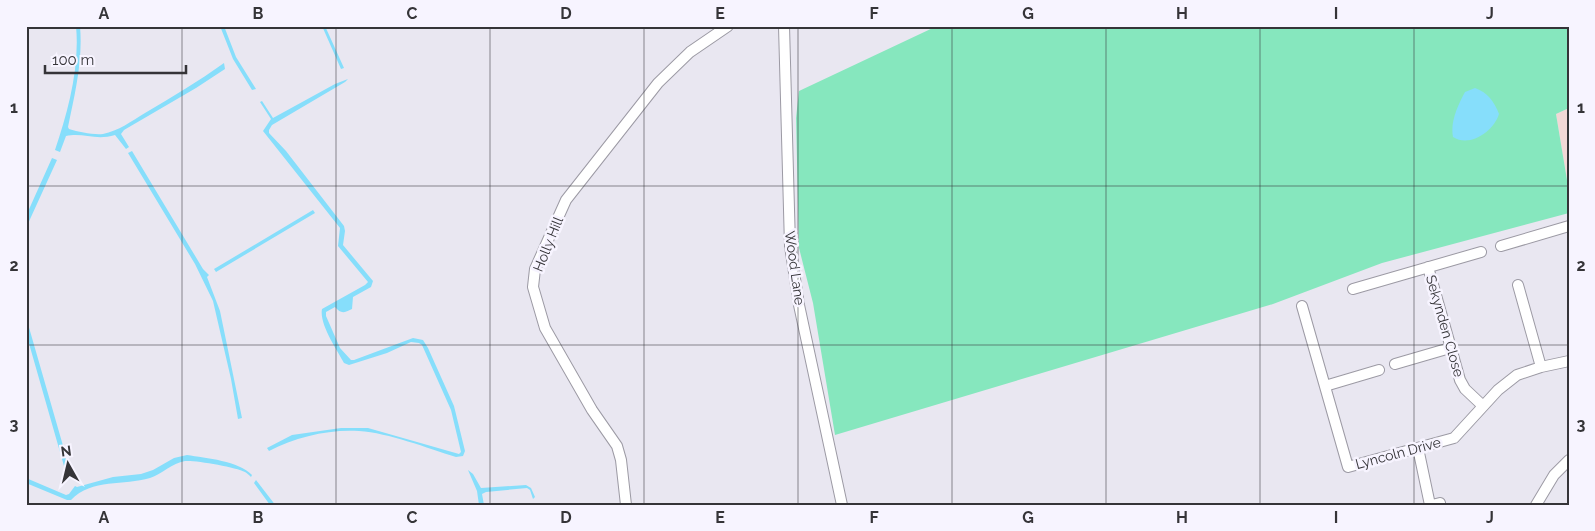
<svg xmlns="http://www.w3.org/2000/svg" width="1595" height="531" font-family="Raleway,sans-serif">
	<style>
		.education { fill: #f2d8d6 }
		.green { fill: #86e7be }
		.water { fill: #86defb }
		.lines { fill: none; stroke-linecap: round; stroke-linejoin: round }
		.street-casing { stroke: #9c9aa4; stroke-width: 12 }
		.street { stroke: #fff; stroke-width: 10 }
		.grid { fill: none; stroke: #353438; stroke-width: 1; stroke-opacity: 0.55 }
		.labels { text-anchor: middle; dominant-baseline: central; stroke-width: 5; stroke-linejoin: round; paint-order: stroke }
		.street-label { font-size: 14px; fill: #353438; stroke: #f7f4ff }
		.neatline { fill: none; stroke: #353438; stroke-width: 2 }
		.grid-label { font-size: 16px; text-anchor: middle; font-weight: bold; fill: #353438 }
	</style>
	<rect width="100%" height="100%" fill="#e9e7f1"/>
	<path class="education" d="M 1569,108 L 1569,192 L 1556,114 Z"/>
	<path class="green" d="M 937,26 L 1569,26 L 1569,108 L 1556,114 L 1569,192 L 1569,213 L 1382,263 L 1273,304 L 835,435 L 813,303 L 799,248 L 796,118 L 799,91 Z"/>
	<path class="water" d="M 76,26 L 80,26 C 83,61 75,93 68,127 L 69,129 C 79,132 93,135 103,134 C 118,131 132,121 145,113 C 172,97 199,81 224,63 L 225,69 L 196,88 L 124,130 L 121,134 L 129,147 L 126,149 L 115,135 C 95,141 83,132 66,136 L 60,152 L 55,150 C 68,112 80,67 76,26 Z
		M 220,26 L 224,26 L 236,57 L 256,89 L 252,90 L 233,59 Z
		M 322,26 L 325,26 L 344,68 L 341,69 Z
		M 348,79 L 345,82 L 272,125 L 269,130 L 269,133 L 286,151 L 344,226 L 345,231 L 343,245 L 373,281 L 371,287 L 353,297 L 352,309 C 344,313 341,314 335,307 L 326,312 L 326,316 L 340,348 L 351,360 L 354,360 L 413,338 L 423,340 L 428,348 L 454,406 L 465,451 L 463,456 L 456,457 C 427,448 389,433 359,431 C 329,429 296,437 269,451 L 267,448 L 292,435 L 341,428 L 368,428 L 459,454 L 461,452 L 451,410 L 422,345 L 419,343 L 411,342 L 387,353 L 349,365 L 344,363 C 337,350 319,324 322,309 L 365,285 L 368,282 L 338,246 L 340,228 L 263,131 L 271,119 L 260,102 L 262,101 L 273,118 L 335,84 Z
		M 1475,88 C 1488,93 1494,101 1499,114 C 1494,131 1470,148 1453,137 C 1450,122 1458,105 1465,92 Z
		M 132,151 L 203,269 L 209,275 L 207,277 L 220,311 L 242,418 L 238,419 L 231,379 L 213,301 L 195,264 L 128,153 Z
		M 52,158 L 57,160 L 26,228 L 26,216 Z
		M 313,210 L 315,213 L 216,272 L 214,269 Z
		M 26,317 L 72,477 L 68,480 L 26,333 Z
		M 187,455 C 206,458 239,461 252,475 L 251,477 C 249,475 247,473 245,472 C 236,467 195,460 185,461 C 172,463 162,474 150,478 C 124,486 92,478 71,500 L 67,500 L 26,483 L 26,478 L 66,495 L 69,494 L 75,486 L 77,487 L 113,477 L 141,474 L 153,470 L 174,458 Z
		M 468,470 L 473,474 L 481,488 L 526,485 L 531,488 L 535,497 L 533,499 L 530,490 L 527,488 L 486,492 L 482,494 L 484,505 L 479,505 L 477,491 Z
		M 256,480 L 273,502 L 275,505 L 270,505 L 254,483 Z"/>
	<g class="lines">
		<g class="street-casing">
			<path id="street" d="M 784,26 L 790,246 L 799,305 L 842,505
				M 1501,246 L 1569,226
				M 1428,267 L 1460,380 L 1465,389 L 1483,406
				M 1518,285 L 1541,367
				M 1353,289 L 1481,252
				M 1302,306 L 1348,467 L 1454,438 L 1498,390 L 1517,375 L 1541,367 L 1569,361
				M 1395,364 L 1450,348
				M 1325,386 L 1379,370
				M 1418,448 L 1430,505
				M 626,505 L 621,460 L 617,446 L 592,410 L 545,328 L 533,287 L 535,269 L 566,200 L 658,83 L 690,52 L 728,26
				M 1432,505 L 1440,503
				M 1536,505 L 1554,475 L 1569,460"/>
		</g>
		<use href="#street" class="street"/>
	</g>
	<path class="grid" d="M 182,26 L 182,505M 336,26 L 336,505M 490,26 L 490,505M 644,26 L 644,505M 798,26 L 798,505M 952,26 L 952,505M 1106,26 L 1106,505M 1260,26 L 1260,505M 1414,26 L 1414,505M 26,186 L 1569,186M 26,345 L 1569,345"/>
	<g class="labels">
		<g class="street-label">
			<text transform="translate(548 244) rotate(-68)">Holly Hill</text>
			<text transform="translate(795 268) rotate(82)">Wood Lane</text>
			<text transform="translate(1445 326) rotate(74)">Sekynden Close</text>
			<text transform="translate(1398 453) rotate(-15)">Lyncoln Drive</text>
		</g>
	</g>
	<rect width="1595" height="531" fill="none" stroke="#f7f4ff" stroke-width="55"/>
	<g transform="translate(68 464) rotate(352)" stroke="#f7f4ff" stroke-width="4" paint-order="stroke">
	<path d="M0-4L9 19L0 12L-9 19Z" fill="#353438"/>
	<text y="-8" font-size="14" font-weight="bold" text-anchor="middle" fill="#353438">N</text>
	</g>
	<path d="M45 65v8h141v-8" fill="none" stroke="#353438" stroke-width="2.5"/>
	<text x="52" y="65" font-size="15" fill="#353438" stroke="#f7f4ff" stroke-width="4" paint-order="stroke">100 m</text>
	<rect x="28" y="28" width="1540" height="476" class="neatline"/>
	<g class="grid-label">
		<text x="104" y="19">A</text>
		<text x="258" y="19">B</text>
		<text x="412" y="19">C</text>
		<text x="566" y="19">D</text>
		<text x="720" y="19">E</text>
		<text x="874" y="19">F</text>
		<text x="1028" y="19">G</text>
		<text x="1182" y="19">H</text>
		<text x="1336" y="19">I</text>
		<text x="1490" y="19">J</text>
		<text x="14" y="113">1</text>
		<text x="1581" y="113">1</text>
		<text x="14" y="271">2</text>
		<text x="1581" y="271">2</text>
		<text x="14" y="430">3</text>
		<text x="1581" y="430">3</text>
		<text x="104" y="523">A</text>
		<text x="258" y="523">B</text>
		<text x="412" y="523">C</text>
		<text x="566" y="523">D</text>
		<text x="720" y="523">E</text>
		<text x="874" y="523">F</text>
		<text x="1028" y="523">G</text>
		<text x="1182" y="523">H</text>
		<text x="1336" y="523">I</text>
		<text x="1490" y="523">J</text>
	</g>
</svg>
